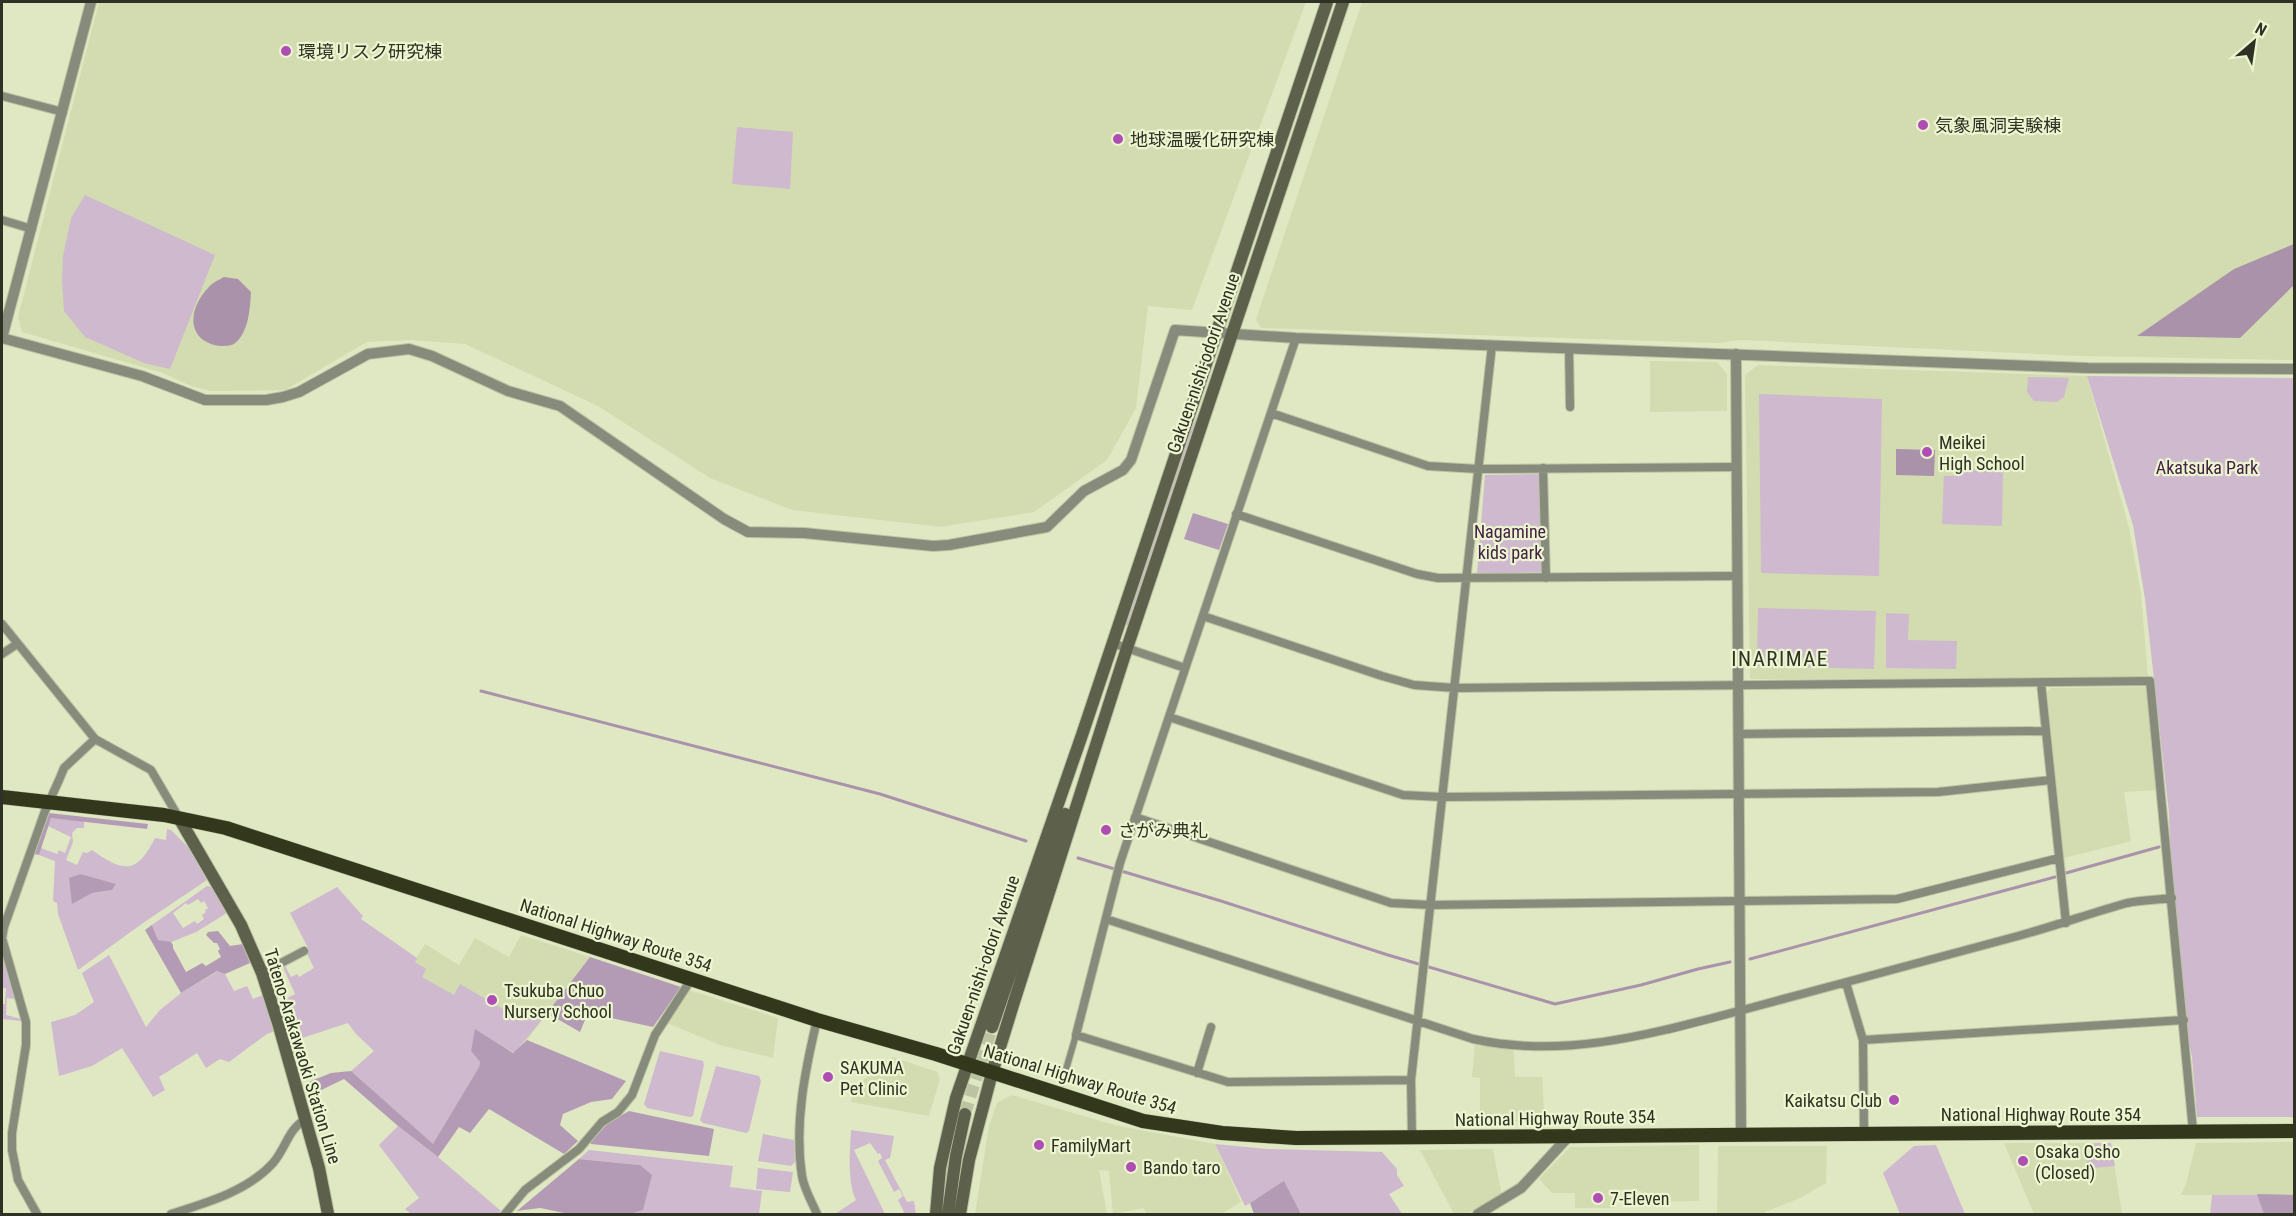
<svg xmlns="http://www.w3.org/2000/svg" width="2296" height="1216" font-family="'Roboto Condensed','Noto Sans JP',sans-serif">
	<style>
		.built { fill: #d2dcb0 }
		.green { fill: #ceb9ce; fill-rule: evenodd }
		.forest { fill: #b49bb5 }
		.water { fill: #ab92ab }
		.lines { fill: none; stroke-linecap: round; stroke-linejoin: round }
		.stream { stroke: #ab92ab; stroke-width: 3 }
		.secondary-tunnel { stroke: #bcc3a3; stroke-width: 12; stroke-dasharray: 12 6; stroke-linecap: butt }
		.pedestrian-casing { stroke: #bcc3a3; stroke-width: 8 }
		.minor-casing { stroke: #bcc3a3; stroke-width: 10 }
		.tertiary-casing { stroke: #bcc3a3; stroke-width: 12 }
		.secondary-casing { stroke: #bcc3a3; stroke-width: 14 }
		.trunk-casing { stroke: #bcc3a3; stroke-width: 15 }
		.pedestrian { stroke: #878b7c; stroke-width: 6 }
		.minor { stroke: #878b7c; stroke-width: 8 }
		.tertiary { stroke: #878b7c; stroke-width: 10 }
		.secondary { stroke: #5d614c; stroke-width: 12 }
		.trunk { stroke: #33381c; stroke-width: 14 }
		.poi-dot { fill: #ae4db4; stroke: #ecf5d0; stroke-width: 2 }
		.labels { text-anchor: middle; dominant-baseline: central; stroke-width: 4.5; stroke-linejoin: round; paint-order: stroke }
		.poi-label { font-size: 18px; fill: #2e3123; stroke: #ecf5d0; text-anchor: start }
		.street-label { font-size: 18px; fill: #2e3123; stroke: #ecf5d0 }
		.park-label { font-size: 18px; fill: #432145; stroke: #ecf5d0 }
		.quarter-label { font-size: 21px; letter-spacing: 1.5px; fill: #2e3123; stroke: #ecf5d0 }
	</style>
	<rect width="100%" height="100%" fill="#dfe8c3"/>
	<path class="built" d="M 99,2 L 1306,2 L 1192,310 L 1148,306 L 1136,408 L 1107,460 L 1034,512 L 941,527 L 792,510 L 710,478 L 598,406 L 465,344 L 411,340 L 367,342 L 285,390 L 211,391 L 191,386 L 163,373 L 22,332 L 18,317 Z
		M 1362,2 L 2294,2 L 2294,360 L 2081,356 L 1741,340 L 1716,343 L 1261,328 L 1256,319 Z
		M 1650,361 L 1717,362 L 1727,374 L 1727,411 L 1650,412 Z
		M 1758,365 L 2087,376 L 2129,528 L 2141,594 L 2148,678 L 1750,679 L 1745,375 Z
		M 2146,687 L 2156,790 L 2124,792 L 2131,841 L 2064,858 L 2047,692 L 2051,688 Z
		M 521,935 L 590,957 L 527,1040 L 514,1053 L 401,984 L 425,944 L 459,965 L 475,938 L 509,957 Z
		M 689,990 L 778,1018 L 773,1058 L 720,1045 L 667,1023 Z
		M 1475,1045 L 1514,1050 L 1515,1077 L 1542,1077 L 1545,1122 L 1480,1121 L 1480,1078 L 1472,1077 Z
		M 893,1057 L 937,1072 L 940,1079 L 929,1116 L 851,1102 L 853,1092 L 863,1080 Z
		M 1012,1095 L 1114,1125 L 1215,1144 L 1241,1202 L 1221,1214 L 1146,1214 L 1144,1208 L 1113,1214 L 1109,1171 L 1099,1170 L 1107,1214 L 975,1214 L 989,1126 L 997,1103 Z
		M 2294,1142 L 2294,1195 L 2181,1195 L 2186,1184 L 2196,1143 Z
		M 2004,1143 L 2111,1143 L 2122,1214 L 2034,1214 Z
		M 1699,1145 L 1699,1201 L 1643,1202 L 1641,1191 L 1616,1190 L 1615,1208 L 1575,1208 L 1575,1193 L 1552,1193 L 1539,1179 L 1570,1147 Z
		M 1718,1146 L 1827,1146 L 1826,1183 L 1802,1197 L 1761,1214 L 1717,1214 Z
		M 1493,1149 L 1502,1197 L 1467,1214 L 1454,1214 L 1420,1150 Z"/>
	<path class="green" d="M 737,127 L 793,132 L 790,189 L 732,184 Z
		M 85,195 L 215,255 L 170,369 L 144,363 L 85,337 L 64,311 L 62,279 L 63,256 L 71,218 Z
		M 2087,376 L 2294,378 L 2294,1117 L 2197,1117 L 2192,1057 L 2184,1020 L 2172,898 L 2169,813 L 2145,599 L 2133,525 Z
		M 2028,377 L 2069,378 L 2064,397 L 2057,402 L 2034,401 L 2027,392 Z
		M 1759,394 L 1882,399 L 1879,576 L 1761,573 Z
		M 1202,405 L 1129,627 L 1125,624 L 1186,440 Z
		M 1956,470 L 2003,471 L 2002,526 L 1942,524 L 1944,476 L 1955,476 Z
		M 1540,474 L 1541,572 L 1477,574 L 1485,475 Z
		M 1758,608 L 1876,611 L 1874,669 L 1757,666 Z
		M 1886,613 L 1909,614 L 1908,640 L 1957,641 L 1956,669 L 1886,668 Z
		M 51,818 L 84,821 L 84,828 L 77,828 L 72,833 L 73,842 L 66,860 L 77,865 L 83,852 L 87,853 L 92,850 C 124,873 137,874 155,838 L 166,840 L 167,829 L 171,830 L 188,847 L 207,880 L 143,923 L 78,970 L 58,914 L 57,903 L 53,901 L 55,861 L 39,855 L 41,848 L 57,854 L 59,850 L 65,853 L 71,837 L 48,826 ZM 81,874 L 115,884 L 116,884 L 112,890 L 92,893 L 72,903 Z
		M 207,886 L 211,887 L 227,913 L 196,932 L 169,943 L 158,940 L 152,925 ZM 198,899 L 201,903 L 204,901 L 208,908 L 205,910 L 206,912 L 202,915 L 204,919 L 197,924 L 195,921 L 183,928 L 173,913 L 186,903 L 188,905 Z
		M 337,887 L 363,916 L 361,919 L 417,958 L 415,962 L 426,969 L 422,977 L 454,995 L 460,984 L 523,1021 L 532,1007 L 546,1015 L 514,1053 L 476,1030 L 471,1051 L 480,1062 L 479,1067 L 433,1145 L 351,1071 L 374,1051 L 355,1033 L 348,1023 L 293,1041 L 282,1001 L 295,994 L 283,967 L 285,966 L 291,977 L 297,974 L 299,977 L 314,968 L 305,950 L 308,948 L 290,913 Z
		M 2,952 L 15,999 L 7,998 L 6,1015 L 22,1019 L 21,1021 L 2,1019 L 2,1004 L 5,1004 L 6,988 L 2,988 Z
		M 109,955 L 146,1027 L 160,1010 L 181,993 L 218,971 L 225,974 L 234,991 L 247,986 L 253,999 L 263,995 L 275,1031 L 267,1034 L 229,1062 L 220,1059 L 206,1068 L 197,1053 L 159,1077 L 165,1090 L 153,1097 L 122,1048 L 92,1066 L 59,1076 L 51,1022 L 75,1015 L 94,1002 L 82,973 Z
		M 660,1051 L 703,1061 L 704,1065 L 693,1116 L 690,1117 L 647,1108 L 644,1104 Z
		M 716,1066 L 759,1076 L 761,1081 L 749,1131 L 746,1133 L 703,1123 L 700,1120 Z
		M 398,1126 L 438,1157 L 501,1211 L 498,1214 L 411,1214 L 405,1209 L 419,1198 L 379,1145 Z
		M 851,1130 L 894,1136 L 890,1158 L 885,1160 L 907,1202 L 914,1201 L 916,1214 L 900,1214 L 904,1212 L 898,1200 L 903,1196 L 899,1189 L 894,1192 L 878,1161 L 882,1158 L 880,1153 L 878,1154 L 870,1143 L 854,1150 L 885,1214 L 835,1214 L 856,1200 C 847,1183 850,1149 851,1130 Z
		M 763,1134 L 794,1140 L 795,1162 L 791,1166 L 758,1161 Z
		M 2095,1143 L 2111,1143 L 2115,1166 L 2084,1169 Z
		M 1215,1144 L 1267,1149 L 1382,1152 L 1397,1169 L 1397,1175 L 1404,1186 L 1389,1194 L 1402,1214 L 1301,1214 L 1284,1182 L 1245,1206 Z
		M 1936,1145 L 1965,1214 L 1900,1214 L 1883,1173 L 1914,1146 Z
		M 589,1150 L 733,1166 L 730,1187 L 762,1191 L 759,1214 L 631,1214 L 643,1210 L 640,1165 L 579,1159 Z
		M 758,1168 L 793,1172 L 790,1192 L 756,1189 Z
		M 2212,1195 L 2294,1195 L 2294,1214 L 2210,1214 Z"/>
	<path class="forest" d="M 1193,513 L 1228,524 L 1219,550 L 1184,539 Z
		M 49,813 L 148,824 L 147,829 L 51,818 L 39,855 L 34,854 Z
		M 81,874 L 116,884 L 112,890 L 92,893 L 72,904 L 69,878 Z
		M 152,925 L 158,940 L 171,942 L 173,945 L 173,948 L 186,972 L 202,963 L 206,966 L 221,957 L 218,951 L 220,949 L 217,943 L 214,943 L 206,935 L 208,932 L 218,931 L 230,946 L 243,944 L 250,963 L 225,974 L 217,971 L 181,993 L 145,930 Z
		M 590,957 L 681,987 L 653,1027 L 588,1013 L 580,1032 L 547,1013 Z
		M 475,1029 L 513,1053 L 527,1040 L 626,1081 L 612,1099 L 591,1102 L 563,1114 L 560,1125 L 578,1141 L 564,1154 L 489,1109 L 470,1133 L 459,1127 L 438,1157 L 398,1126 L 344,1079 L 309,1096 L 306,1083 L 331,1073 L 351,1071 L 433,1144 L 479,1067 L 480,1062 L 471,1051 Z
		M 629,1111 L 714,1129 L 709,1156 L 591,1144 L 590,1142 L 608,1123 Z
		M 579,1159 L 640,1165 L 652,1175 L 643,1210 L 631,1214 L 569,1214 L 540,1208 L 517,1211 Z
		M 1284,1181 L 1301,1214 L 1254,1214 L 1250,1203 Z
		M 2257,1194 L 2294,1195 L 2294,1214 L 2264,1214 Z"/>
	<path class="water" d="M 2294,244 L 2294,285 L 2240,338 L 2137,336 L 2234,269 Z
		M 224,277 L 238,279 L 251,292 C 250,308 249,333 234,344 C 230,346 224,346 220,346 C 185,341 188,308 209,287 C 213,282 219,280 224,277 Z
		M 1896,449 L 1935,450 L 1934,476 L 1896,475 Z"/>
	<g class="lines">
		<path class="stream" d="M 481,691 L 880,794 L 1026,841
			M 1078,858 L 1221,901 L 1388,955 L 1555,1004 L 1641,985 L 1698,969 L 1730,962
			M 2066,873 L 2159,847
			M 1750,959 L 2055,877"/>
		<path class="secondary-tunnel" d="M 965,1114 L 992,1027"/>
		<g class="pedestrian-casing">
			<path id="pedestrian" d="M 1062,1083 L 1076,1035"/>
		</g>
		<g class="minor-casing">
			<path id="minor" d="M 2,96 L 63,112
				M 2,220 L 32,229
				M 1296,338 L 1120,863 L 1076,1035 L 1228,1082 L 1411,1080
				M 1569,348 L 1570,407
				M 1271,413 L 1428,466 L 1478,469 L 1737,467
				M 1543,468 L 1546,578
				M 1236,514 L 1417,574 L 1438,578 L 1738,576
				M 1203,616 L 1382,676 L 1414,685 L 1455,688 L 2150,681 L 2193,1131
				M 2,624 L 95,739 L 64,768 L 59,780 L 45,811 L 4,927 L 2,938 L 26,1022 L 26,1045 L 12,1133 L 12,1150 L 18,1180 L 37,1214
				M 1112,643 L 1185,668
				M 2,654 L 17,644
				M 2041,683 L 2066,923
				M 1169,717 L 1403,795 L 1442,797 L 1938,792 L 2051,780
				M 1739,734 L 2046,731
				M 95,739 L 151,770 L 179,818
				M 1135,817 L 1391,903 L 1431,905 L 1897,899 L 2059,858
				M 1106,919 L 1473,1039 C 1569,1060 1658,1032 1750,1008 C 1839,984 1929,960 2018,936 C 2055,926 2091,913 2127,903 C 2142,900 2158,900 2172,898
				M 262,973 L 304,951
				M 1846,983 L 1863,1040 L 1864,1132
				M 817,1020 C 805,1070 794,1124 802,1176 C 804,1189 812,1202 817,1214
				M 1863,1040 L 2184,1020
				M 1197,1073 L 1211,1027
				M 1412,1138 L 1411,1080 L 1492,345
				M 171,1214 C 206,1203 248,1191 273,1163 C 286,1148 288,1129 306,1119
				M 505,1214 L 525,1190 L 579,1149 L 602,1122 L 618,1112 L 632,1095 L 655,1035 L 692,978"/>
		</g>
		<g class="tertiary-casing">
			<path id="tertiary" d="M 2,338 L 142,376 L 205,400 L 266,400 L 283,397 L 299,392 L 368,354 L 409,349 L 432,356 L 508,391 L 560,406 L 724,519 L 748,532 L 804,533 L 933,546 L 949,545 L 1047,527 L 1084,491 L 1123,470 L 1131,460 L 1175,330 L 1296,338 L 2088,368 L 2294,369
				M 2,338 L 91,2
				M 1736,354 L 1741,1134
				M 1478,1214 L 1521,1188 L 1569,1136"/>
		</g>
		<g class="secondary-casing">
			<path id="secondary" d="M 179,818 L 241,925 L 262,973 L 279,1026 L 319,1168 L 328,1214
				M 992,1027 L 1065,814
				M 936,1214 L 940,1168 L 956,1098 L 1083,732 L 1327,2
				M 948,1214 L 956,1156 L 965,1114
				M 960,1214 L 969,1160 L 992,1073 L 1013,1005 L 1127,648 L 1343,2"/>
		</g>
		<g class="trunk-casing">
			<path id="trunk" d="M 2,797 L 164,815 L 226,828 L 817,1020 L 936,1054 L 1143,1121 L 1222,1133 L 1296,1138 L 2294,1131"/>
		</g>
		<use href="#pedestrian" class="pedestrian"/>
		<use href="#minor" class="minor"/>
		<use href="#tertiary" class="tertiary"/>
		<use href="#secondary" class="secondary"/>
		<use href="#trunk" class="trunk"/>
	</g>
	<g class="poi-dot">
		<circle cx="286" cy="51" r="6"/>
		<circle cx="1923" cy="125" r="6"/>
		<circle cx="1118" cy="139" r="6"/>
		<circle cx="1927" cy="452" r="6"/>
		<circle cx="1106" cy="830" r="6"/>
		<circle cx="492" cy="1000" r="6"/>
		<circle cx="828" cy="1077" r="6"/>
		<circle cx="1894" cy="1100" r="6"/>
		<circle cx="1039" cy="1145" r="6"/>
		<circle cx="2023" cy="1161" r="6"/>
		<circle cx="1131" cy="1167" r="6"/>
		<circle cx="1598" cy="1198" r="6"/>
	</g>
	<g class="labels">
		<g class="poi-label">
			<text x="298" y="51">環境リスク研究棟</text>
			<text x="1935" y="125">気象風洞実験棟</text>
			<text x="1130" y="139">地球温暖化研究棟</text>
			<text x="1939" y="442">Meikei<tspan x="1939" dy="21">High School</tspan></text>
			<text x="1118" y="830">さがみ典礼</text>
			<text x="504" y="990">Tsukuba Chuo<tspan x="504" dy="21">Nursery School</tspan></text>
			<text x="840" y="1067">SAKUMA<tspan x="840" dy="21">Pet Clinic</tspan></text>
			<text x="1882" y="1100" text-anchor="end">Kaikatsu Club</text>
			<text x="1051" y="1145">FamilyMart</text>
			<text x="2035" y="1151">Osaka Osho<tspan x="2035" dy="21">(Closed)</tspan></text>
			<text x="1143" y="1167">Bando taro</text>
			<text x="1610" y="1198">7-Eleven</text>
		</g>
		<g class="street-label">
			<text transform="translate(1203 363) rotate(-71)">Gakuen-nishi-odori Avenue</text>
			<text transform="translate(616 935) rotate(18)">National Highway Route 354</text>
			<text transform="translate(983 965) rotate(-71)">Gakuen-nishi-odori Avenue</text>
			<text transform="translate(303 1056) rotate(73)">Tateno-Arakawaoki Station Line</text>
			<text transform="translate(1080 1079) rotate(17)">National Highway Route 354</text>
			<text x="2041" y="1114">National Highway Route 354</text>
			<text transform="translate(1555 1118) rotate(-1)">National Highway Route 354</text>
		</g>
		<g class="park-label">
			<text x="2207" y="467">Akatsuka Park</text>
			<text x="1510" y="531">Nagamine<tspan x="1510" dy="21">kids park</tspan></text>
		</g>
		<g class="quarter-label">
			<text x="1780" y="659">INARIMAE</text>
		</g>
	</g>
	<rect width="2296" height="1216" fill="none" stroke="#2e3123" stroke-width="6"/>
	<g transform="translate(2254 42) rotate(29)" stroke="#ecf5d0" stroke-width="4.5" paint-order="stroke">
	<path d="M0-4.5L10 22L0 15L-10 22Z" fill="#2e3123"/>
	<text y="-9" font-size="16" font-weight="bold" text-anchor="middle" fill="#2e3123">N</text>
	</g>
</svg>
